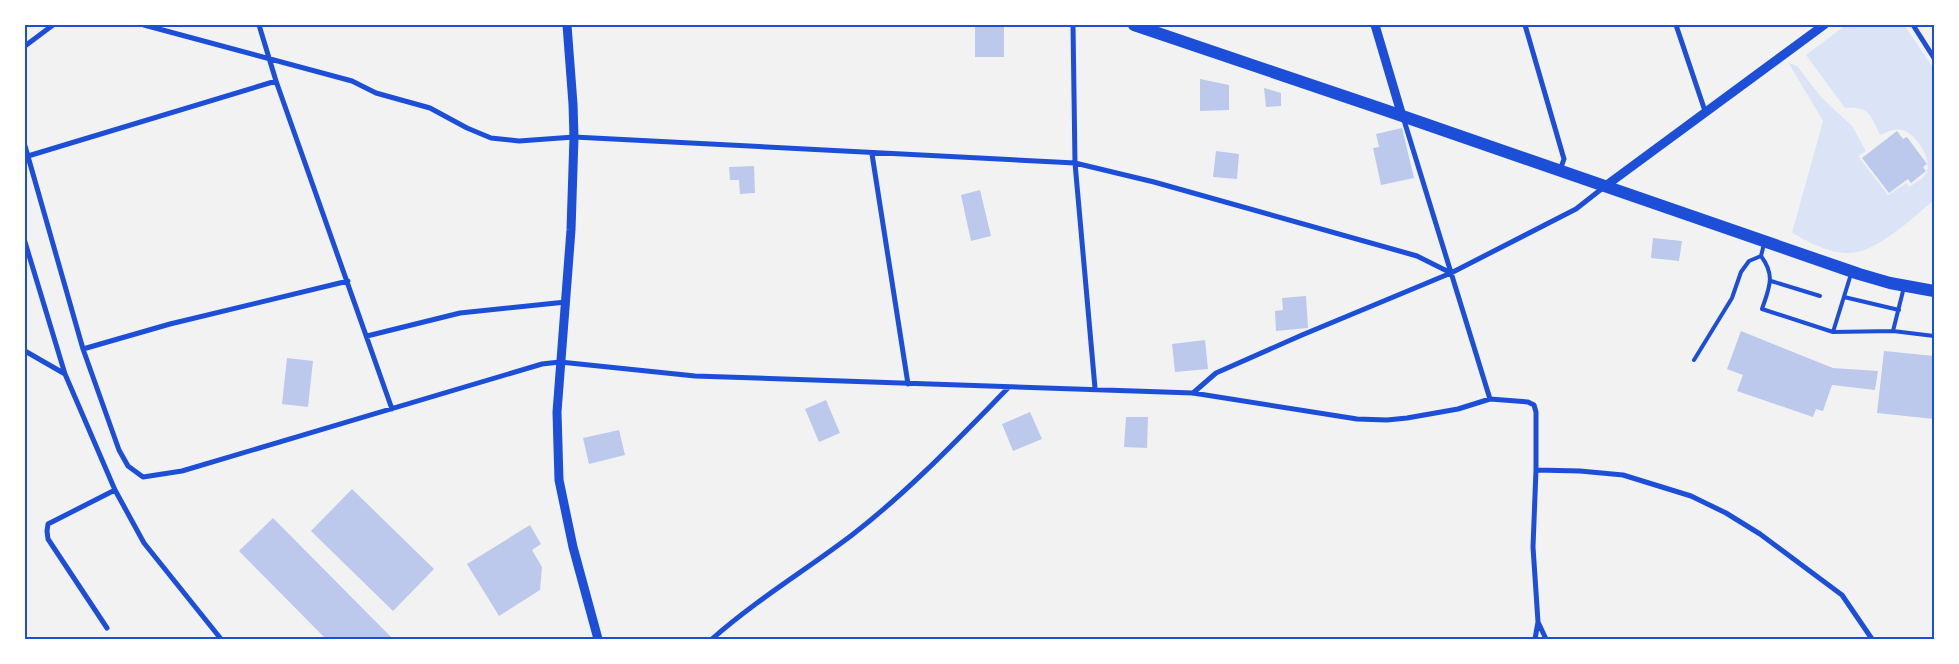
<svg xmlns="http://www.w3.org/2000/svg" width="1959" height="664" font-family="'Nunito Sans',sans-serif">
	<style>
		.green { fill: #dbe4f7 }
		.building { fill: #bdc9ec }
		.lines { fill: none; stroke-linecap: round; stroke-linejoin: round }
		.service { stroke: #1d4ed8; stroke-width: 4 }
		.minor { stroke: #1d4ed8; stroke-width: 5 }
		.tertiary { stroke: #1d4ed8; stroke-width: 9 }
		.primary { stroke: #1d4ed8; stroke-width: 12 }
		.neatline { fill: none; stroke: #1d4ed8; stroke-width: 2 }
	</style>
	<rect width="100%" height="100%" fill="#f2f2f2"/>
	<path class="green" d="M 1846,25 L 1904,25 L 1934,69 L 1934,200 C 1915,216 1876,253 1850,253 C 1831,254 1808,242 1792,233 L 1823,121 L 1788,62 L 1797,66 L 1821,97 L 1852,126 L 1866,151 L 1858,156 L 1888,195 L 1907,183 L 1909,187 C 1914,183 1922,180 1925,175 C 1935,162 1916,134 1903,130 C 1895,128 1887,132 1880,135 C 1870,114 1869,106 1845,108 L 1806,55 Z"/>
	<path class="building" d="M 975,25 L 1004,25 L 1004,57 L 975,57 Z
		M 1200,79 L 1229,85 L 1229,110 L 1200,111 Z
		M 1264,88 L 1281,93 L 1281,106 L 1266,107 Z
		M 1402,128 L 1414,178 L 1381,185 L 1373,148 L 1379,147 L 1376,134 Z
		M 1897,131 L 1903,139 L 1907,137 L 1927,164 L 1923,167 L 1926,171 L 1911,183 L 1908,179 L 1889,193 L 1862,158 Z
		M 1216,151 L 1239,154 L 1237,179 L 1213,177 Z
		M 754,166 L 755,193 L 740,194 L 739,180 L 730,180 L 729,167 Z
		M 980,190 L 991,236 L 971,241 L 961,195 Z
		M 1653,238 L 1682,241 L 1679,261 L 1651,258 Z
		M 1306,296 L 1308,328 L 1276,331 L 1275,311 L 1283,310 L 1282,298 Z
		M 1741,331 L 1833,368 L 1878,371 L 1875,390 L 1832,385 L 1823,411 L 1816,409 L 1813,417 L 1737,391 L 1743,375 L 1727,369 Z
		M 1205,340 L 1208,369 L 1175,372 L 1172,344 Z
		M 1884,351 L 1934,356 L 1934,419 L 1877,413 Z
		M 287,358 L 313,361 L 308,407 L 282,404 Z
		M 826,400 L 840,433 L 819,442 L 805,409 Z
		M 1030,412 L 1042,439 L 1013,451 L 1002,424 Z
		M 1126,417 L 1148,417 L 1147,448 L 1124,447 Z
		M 619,430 L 625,455 L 589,464 L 583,438 Z
		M 352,489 L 434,569 L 393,611 L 311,531 Z
		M 273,518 L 393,639 L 326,639 L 239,551 Z
		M 530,525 L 541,544 L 532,550 L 542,567 L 540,590 L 499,616 L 467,564 Z"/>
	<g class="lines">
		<path class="service" d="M 1764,244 L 1761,256 C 1776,276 1769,288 1762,309 L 1833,332 L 1893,331 L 1934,336
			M 1771,281 L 1820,296
			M 1844,297 L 1899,310
			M 1893,331 L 1904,287
			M 1833,332 L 1851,274
			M 1694,360 L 1732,298 L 1741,272 L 1749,261 L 1761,256"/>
		<path class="minor" d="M 144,25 L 352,81 L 376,93 L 430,108 L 467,128 L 491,138 L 519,141 L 574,137 L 1075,163 L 1154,182 L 1417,256 L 1451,273
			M 259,25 L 276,81 L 392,409
			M 1073,25 L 1075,163 L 1095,388
			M 1525,25 L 1564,159 L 1560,170
			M 1676,25 L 1705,111
			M 1913,25 L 1934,58
			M 25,46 L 53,25
			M 1403,117 L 1490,399
			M 25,146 L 83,349 L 119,450 L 128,466 L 143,477 L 182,471 L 542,364 L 560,362 L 695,376 L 1193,393 L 1357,419 L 1387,420 L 1407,418 L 1458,409 L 1490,399 L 1528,402 L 1534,405 L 1536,412 L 1536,470 L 1533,547 L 1538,622 L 1546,639
			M 872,154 L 908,384
			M 28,156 L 276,81
			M 25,242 L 65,374 L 115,490 L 144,543 L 221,639
			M 367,336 L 460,313 L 566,302
			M 83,349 L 170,324 L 348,281
			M 25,351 L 65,374
			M 1193,393 L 1216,373 L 1302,335 L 1451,273 L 1576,209 L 1604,187
			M 1536,470 L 1580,471 L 1623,475 L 1691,496 L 1726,513 L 1760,534 L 1842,595 L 1872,639
			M 107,628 L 48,539 L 47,531 L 48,524 L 115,490
			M 712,639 C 756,600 806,570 852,535 C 909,491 959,438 1009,387
			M 1535,639 L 1538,622"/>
		<path class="tertiary" d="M 567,25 L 573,104 L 574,137 L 571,230 L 557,412 L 559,480 L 573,547 L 598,639
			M 1375,25 L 1402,116
			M 1604,187 L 1824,25"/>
		<path class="primary" d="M 1134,25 L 1385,110 L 1859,274 L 1890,283 L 1934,291"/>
	</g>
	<rect width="1959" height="664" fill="none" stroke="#ffffff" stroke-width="52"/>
	<rect x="26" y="26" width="1907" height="612" class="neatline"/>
</svg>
